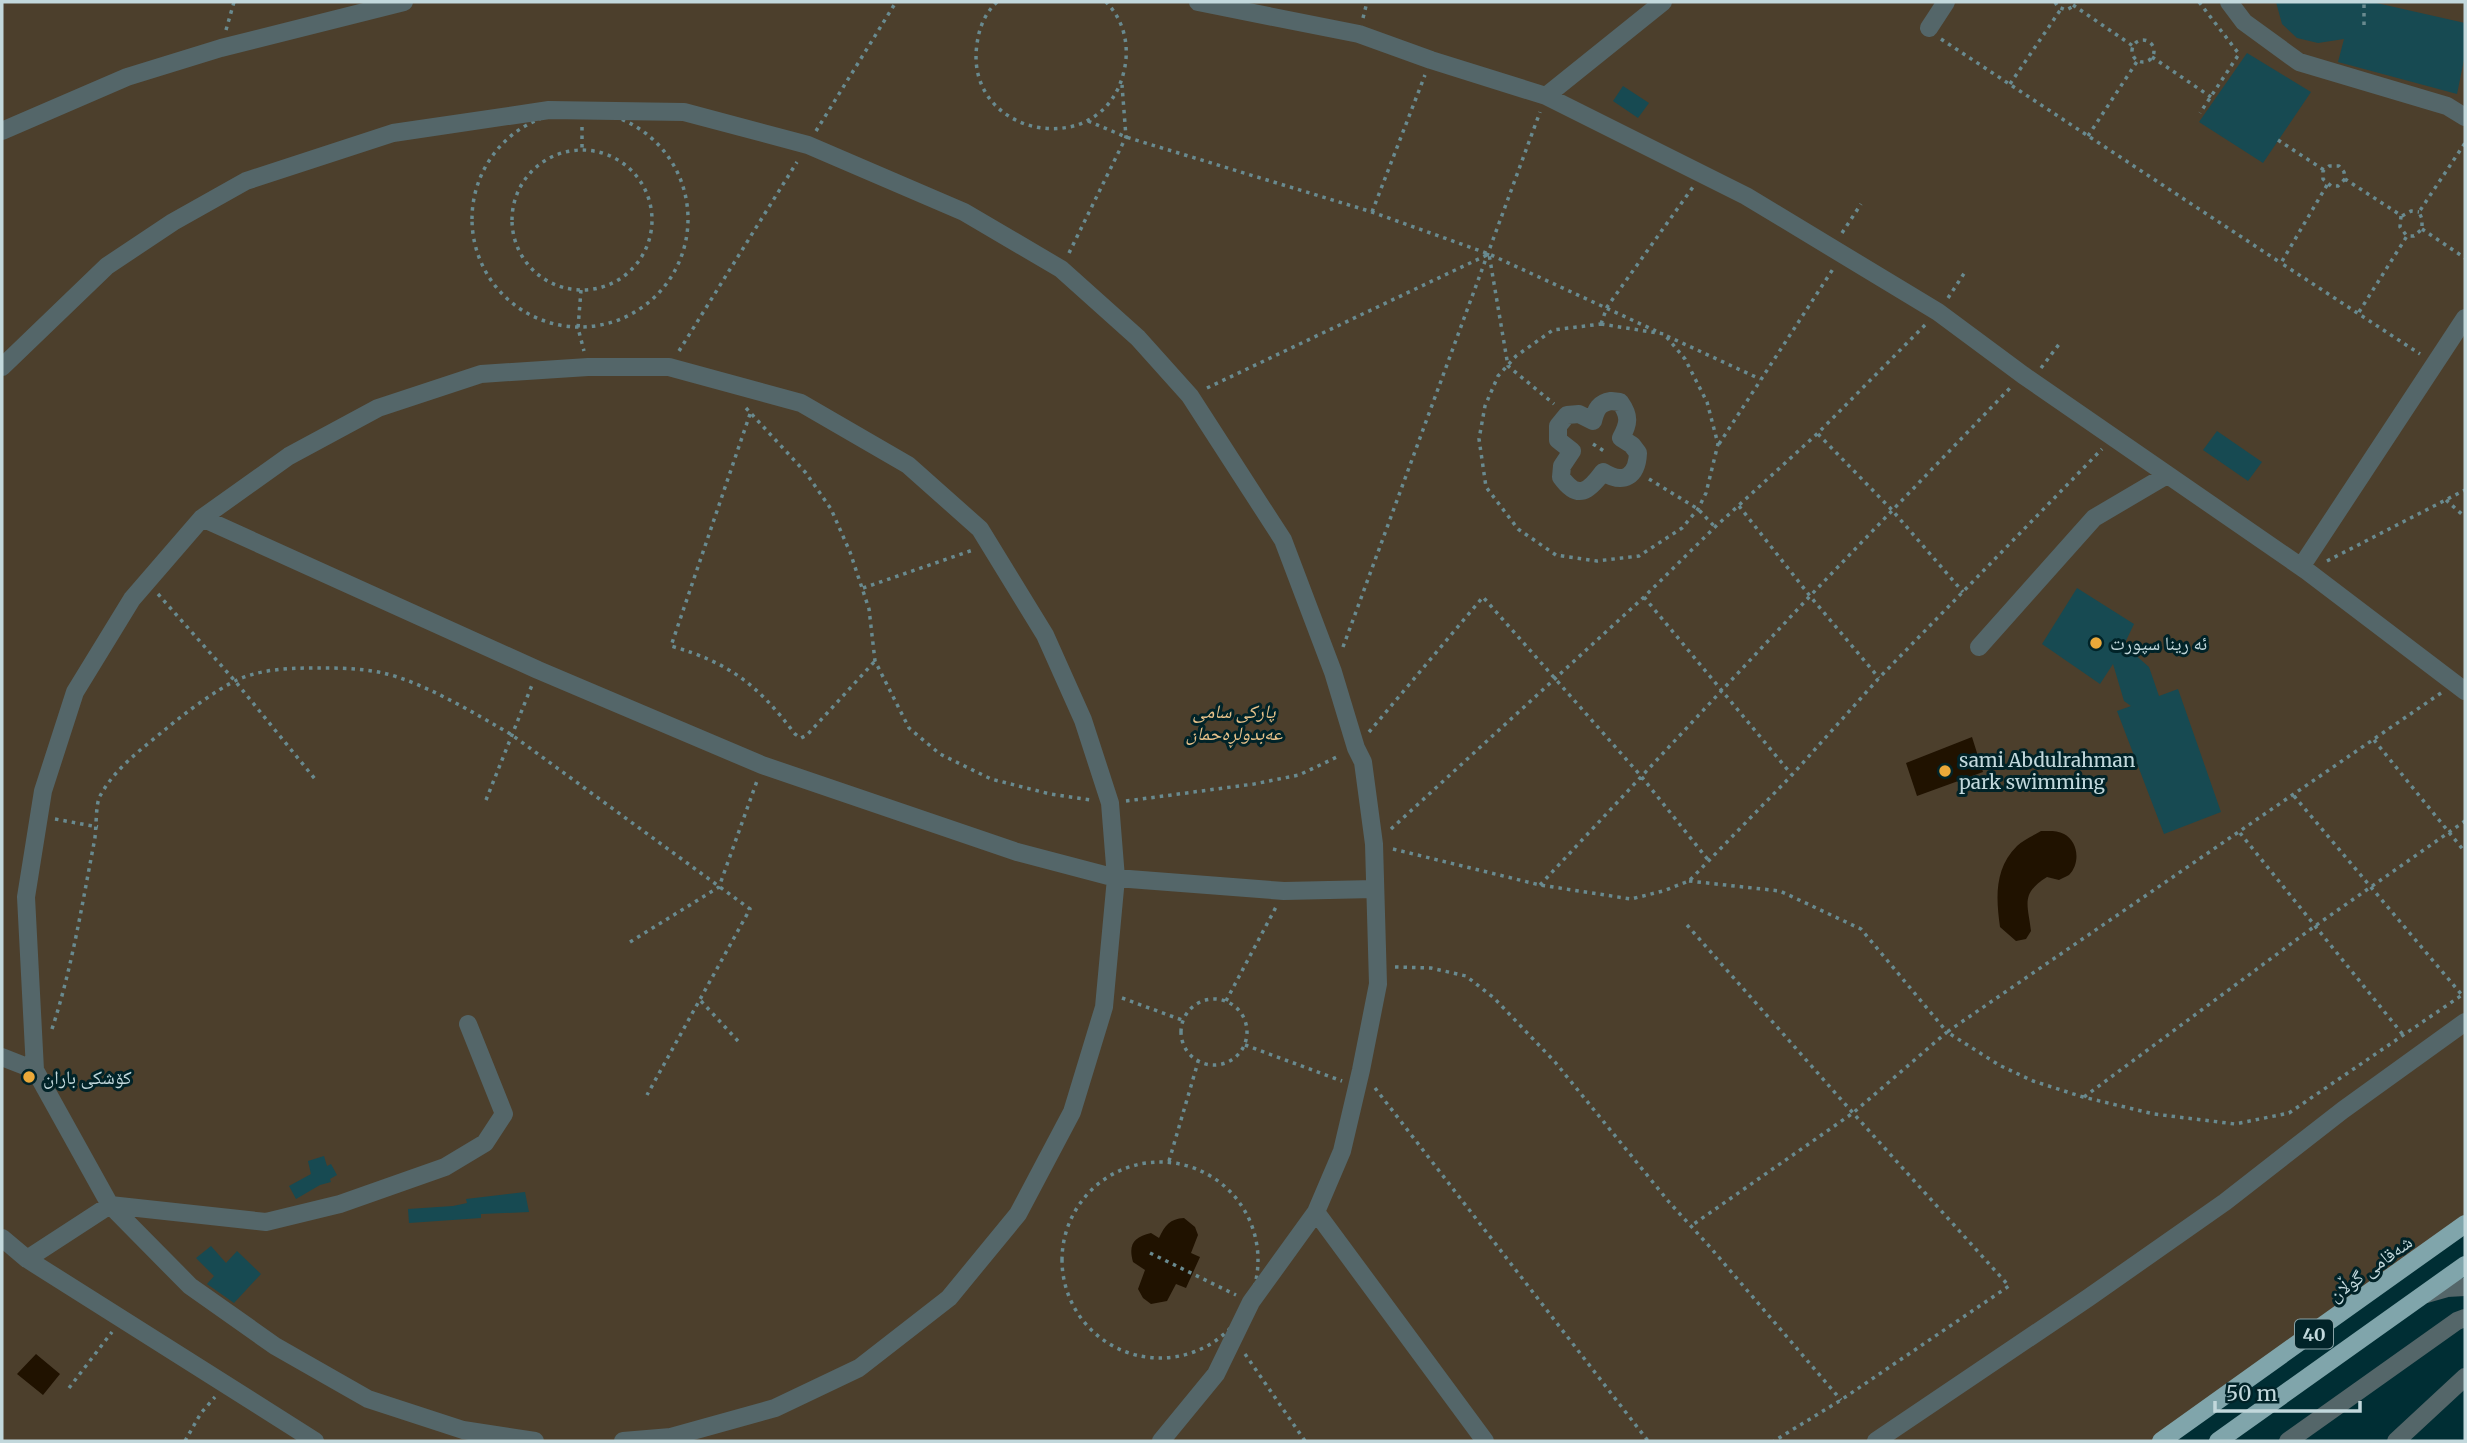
<svg xmlns="http://www.w3.org/2000/svg" width="2467" height="1443" font-family="Merriweather,'Noto Naskh Arabic',serif">
	<style>
		.green { fill: #4c3f2c }
		.water { fill: #201200 }
		.building { fill: #174a52 }
		.lines { fill: none; stroke-linecap: round; stroke-linejoin: round }
		.path { stroke: #698a8f; stroke-width: 3.5; stroke-dasharray: 3.5 5; stroke-linecap: butt }
		.minor { stroke: #546669; stroke-width: 18 }
		.major { stroke: #80a5ab; stroke-width: 18 }
		.poi-dot { fill: #eba939; stroke: #012328; stroke-width: 2.5 }
		.labels { text-anchor: middle; dominant-baseline: central; stroke-width: 6; stroke-linejoin: round; paint-order: stroke }
		.shield { fill: #012328; stroke: #88a2a6; stroke-width: 2 }
		.shield-label { font-size: 18px; font-weight: bold; fill: #c2d8dc }
		.poi-label { font-size: 19px; fill: #c2d8dc; stroke: #012328; text-anchor: start }
		.park-label { font-size: 19px; font-style: italic; fill: #e9c38b; stroke: #012328 }
		.street-label { font-size: 19px; fill: #c2d8dc; stroke: #012328 }
	</style>
	<rect width="100%" height="100%" fill="#002e34"/>
	<path class="green" d="M 2,2 L 2465,2 L 2465,1222 L 2154,1441 L 2,1441 Z"/>
	<path class="water" d="M 1972,737 L 1983,772 L 1917,796 L 1906,763 Z
		M 2041,831 C 2048,831 2057,830 2064,834 C 2078,841 2081,863 2069,875 C 2066,877 2062,878 2059,880 L 2047,877 C 2020,894 2028,904 2031,931 L 2026,939 L 2016,941 L 2000,927 C 1996,898 1994,869 2017,846 C 2023,840 2033,836 2041,831 Z
		M 1184,1218 L 1195,1227 L 1198,1235 L 1191,1253 L 1200,1257 L 1186,1288 L 1176,1284 L 1167,1301 L 1151,1304 L 1143,1298 L 1138,1289 L 1145,1270 L 1133,1262 C 1128,1244 1134,1237 1151,1233 L 1159,1238 C 1165,1225 1170,1219 1184,1218 Z
		M 36,1354 L 60,1374 L 43,1395 L 17,1374 Z"/>
	<path class="building" d="M 2276,2 L 2372,2 L 2465,23 L 2465,55 L 2457,94 L 2338,62 L 2344,39 L 2318,43 L 2297,38 L 2282,24 Z
		M 2247,53 L 2311,92 L 2263,163 L 2199,122 Z
		M 1623,86 L 1649,103 L 1638,118 L 1613,101 Z
		M 2217,431 L 2262,462 L 2248,481 L 2203,450 Z
		M 2077,588 L 2134,624 L 2124,645 L 2149,667 L 2159,696 L 2178,689 L 2221,812 L 2164,834 L 2117,711 L 2131,706 L 2124,701 L 2113,664 L 2100,684 L 2042,644 Z
		M 324,1156 L 327,1166 L 331,1164 L 337,1175 L 330,1179 L 331,1182 L 320,1185 L 296,1199 L 289,1186 L 311,1174 L 308,1161 Z
		M 525,1192 L 529,1212 L 481,1214 L 481,1218 L 409,1223 L 408,1209 L 453,1206 L 467,1203 L 466,1199 Z
		M 211,1246 L 226,1263 L 237,1251 L 261,1274 L 234,1303 L 207,1284 L 214,1276 L 196,1258 Z"/>
	<g class="lines">
		<path class="path" d="M 997,2 C 985,13 979,28 977,44 C 963,137 1103,164 1124,71 C 1130,46 1124,20 1106,2
			M 2055,2 L 2058,7 L 2066,10 L 2072,7 L 2074,2
			M 2199,2 L 2239,54 L 2200,113
			M 2073,5 L 2133,46
			M 1363,18 L 1367,2
			M 2364,25 L 2364,2
			M 226,30 L 234,2
			M 1941,39 L 2281,263
			M2132 51a11 11 0 1 1 22 0a11 11 0 1 1-22 0Z
			M 2152,57 L 2211,97
			M 2010,84 L 2061,9
			M472 219a108 108 0 1 1 216 0a108 108 0 1 1-216 0Z
			M 1088,121 L 1126,137 L 1372,212 L 1489,254 L 1656,331
			M 582,127 L 582,150
			M 816,131 L 896,2
			M 2088,136 L 2138,60
			M 2278,140 L 2324,170
			M512 220a70 70 0 1 1 140 0a70 70 0 1 1-140 0Z
			M 2345,179 L 2338,186 L 2331,186 L 2323,179 L 2323,171 L 2329,166 L 2339,166 L 2344,172 L 2345,179 L 2402,216
			M 2327,185 L 2281,263 L 2420,354
			M 1372,212 L 1425,75
			M 2401,216 L 2400,227 L 2407,236
			M 2402,216 L 2411,211 L 2419,212
			M 2422,229 L 2465,258
			M 1842,233 L 1861,204
			M 1069,253 L 1126,137 L 1122,85
			M 581,290 L 578,328 L 584,351
			M 1948,298 L 1965,272
			M 2359,312 L 2407,236 L 2414,236 L 2422,229 L 2422,219 L 2419,212 L 2465,143
			M 1601,324 L 1664,334 L 1685,359 L 1707,402 L 1718,444 L 1706,493 L 1698,509 L 1682,528 L 1639,556 L 1597,561 L 1556,555 L 1518,529 L 1486,487 L 1479,439 L 1485,406 L 1498,376 L 1516,356 L 1553,330 Z
			M 1601,324 L 1607,307 L 1693,187
			M 1667,336 L 1760,379
			M 679,351 L 797,162
			M 2041,368 L 2060,343
			M 1207,388 L 1489,254 L 1508,366 L 1554,404
			M 746,408 L 806,473 L 831,509 L 850,552 L 869,609 L 875,661 L 909,728 L 940,754 L 991,779 L 1050,794 L 1091,800
			M 750,414 L 671,646 C 730,663 758,685 795,734 L 801,738 L 807,735 L 875,661
			M 1818,434 L 1892,510 L 1963,592
			M 1593,444 L 1607,453
			M 1719,444 L 1833,269
			M 1649,479 L 1698,509 L 1715,527
			M 2446,500 L 2465,517
			M 1739,506 L 1810,596 L 1879,678
			M 2327,561 L 2465,490
			M 863,588 L 973,550
			M 158,594 L 235,681 L 315,779
			M 1644,597 L 1792,775
			M 1343,647 L 1540,112
			M 2441,693 L 1947,1032 L 1999,1065 L 2033,1081 L 2083,1097 L 2154,1114 L 2235,1124 L 2289,1113 L 2465,993
			M 1369,732 L 1483,597 L 1641,776 L 1709,861
			M 2374,740 L 2465,852
			M 2294,796 L 2462,995
			M 486,800 L 532,685
			M 1126,801 L 1254,784 L 1299,775 L 1339,756
			M 55,819 L 98,827
			M 1391,829 L 1644,597 L 1715,527 L 1818,433 L 1925,325
			M 2240,833 L 2404,1036
			M 1393,849 L 1540,885 L 1631,899 L 1663,891 L 1689,881 L 1792,775 L 1879,678 L 2102,449
			M 1689,881 L 1780,891 L 1861,929 L 1947,1032 L 1853,1113 L 1691,1226
			M 1540,885 L 1810,596 L 2010,388
			M 1687,925 L 1853,1113 L 2009,1286 L 1841,1400 L 1774,1441
			M 630,942 L 719,887 L 757,781
			M 1395,967 L 1431,968 L 1466,976 L 1494,998 L 1555,1062 L 1669,1202 L 1710,1247 L 1841,1400
			M 1122,998 L 1182,1020
			M1181 1032a33 33 0 1 1 66 0a33 33 0 1 1-66 0Z
			M 701,1001 L 738,1041
			M 1226,1001 L 1276,907
			M 52,1029 C 72,968 82,905 94,843 C 97,831 95,805 100,796 C 115,768 143,748 167,728 C 185,713 216,690 237,680 C 262,669 288,668 315,668 C 337,668 361,668 383,673 C 423,682 476,714 512,735 L 750,909 L 647,1095
			M 1245,1045 L 1342,1081
			M 1375,1088 L 1648,1441
			M 2084,1097 L 2315,926 L 2465,821
			M 1169,1161 L 1198,1062
			M1062 1260a98 98 0 1 1 196 0a98 98 0 1 1-196 0Z
			M 1150,1253 L 1236,1295
			M 1245,1354 L 1305,1441
			M 69,1388 L 112,1332
			M 185,1441 L 201,1413 L 215,1397"/>
		<path class="minor" d="M 1198,2 L 1359,34 L 1431,60 L 1546,96 L 1746,196 L 1938,312 L 2023,375 L 2307,571 L 2465,691
			M 2229,2 L 2244,22 L 2299,62 L 2447,106 L 2465,117
			M 1929,28 L 1946,2
			M 1546,96 L 1663,2
			M 2,131 L 127,77 L 221,48 L 404,2
			M 2,367 L 107,266 L 173,222 L 246,181 L 393,133 L 549,110 L 684,112 L 808,145 L 964,212 L 1061,269 L 1138,338 L 1190,396 L 1283,540 L 1333,672 L 1356,748 L 1363,762 L 1374,844 L 1378,984 L 1361,1070 L 1342,1151 L 1316,1212 L 1251,1302 L 1216,1374 L 1161,1441
			M 1611,401 L 1620,402 C 1630,416 1629,423 1621,438 L 1632,445 L 1638,453 C 1637,476 1624,485 1603,472 C 1589,491 1578,501 1561,477 L 1562,466 L 1572,451 L 1558,440 L 1558,426 L 1567,415 L 1579,414 L 1593,421 C 1596,409 1599,403 1611,401 Z
			M 202,518 L 538,670 L 762,765 L 1017,852 L 1116,878 L 1284,891 L 1374,889
			M 2301,567 L 2465,318
			M 1979,647 L 2094,518 L 2167,475
			M 2,1057 L 35,1070
			M 1316,1212 L 1485,1441
			M 2,1238 L 27,1259 L 315,1441
			M 27,1259 L 110,1205 L 266,1222 L 340,1204 L 445,1167 L 485,1143 L 504,1114 L 468,1024
			M 2426,1294 L 2447,1288 L 2465,1287
			M 535,1441 L 463,1430 L 368,1399 L 275,1346 L 190,1286 L 110,1205 L 35,1070 L 26,897 L 43,791 L 75,692 L 132,599 L 202,518 L 289,456 L 378,408 L 481,374 L 588,367 L 669,367 L 801,403 L 908,465 L 980,529 L 1045,635 L 1083,720 L 1110,803 L 1116,878 L 1104,1007 L 1072,1112 L 1018,1214 L 949,1298 L 859,1368 L 775,1408 L 671,1437 L 623,1441
			M 1876,1441 L 2088,1298 L 2225,1202 L 2343,1110 L 2465,1022
			M 2288,1441 L 2457,1321 L 2465,1318
			M 2396,1441 L 2465,1377"/>
		<path class="major" d="M 2161,1441 L 2465,1224
			M 2218,1441 L 2465,1265"/>
	</g>
	<g class="poi-dot">
		<circle cx="2096" cy="643" r="7"/>
		<circle cx="1945" cy="771" r="7"/>
		<circle cx="29" cy="1077" r="7"/>
	</g>
	<g class="labels">
		<rect class="shield" x="2295" y="1319.5" width="38" height="29" rx="5"/>
		<g class="shield-label">
			<text x="2314" y="1334">40</text>
		</g>
		<g class="poi-label">
			<text x="2110" y="643">ئه رينا سپورت</text>
			<text x="1959" y="760">sami Abdulrahman<tspan x="1959" dy="22">park swimming</tspan></text>
			<text x="43" y="1077">کۆشکی باران</text>
		</g>
		<g class="park-label">
			<text x="1234" y="711">پارکی سامی<tspan x="1234" dy="22">عەبدولڕەحمان</tspan></text>
		</g>
		<g class="street-label">
			<text transform="translate(2370 1268) rotate(-36)">شەقامی گوڵان</text>
		</g>
	</g>
	<rect width="2467" height="1443" fill="none" stroke="#c2d8dc" stroke-width="7"/>
	<path d="M2215 1401v10h145v-10" fill="none" stroke="#c2d8dc" stroke-width="3.5"/>
	<text x="2226" y="1401" font-size="21" fill="#c2d8dc" stroke="#012328" stroke-width="5" paint-order="stroke">50 m</text>
</svg>
